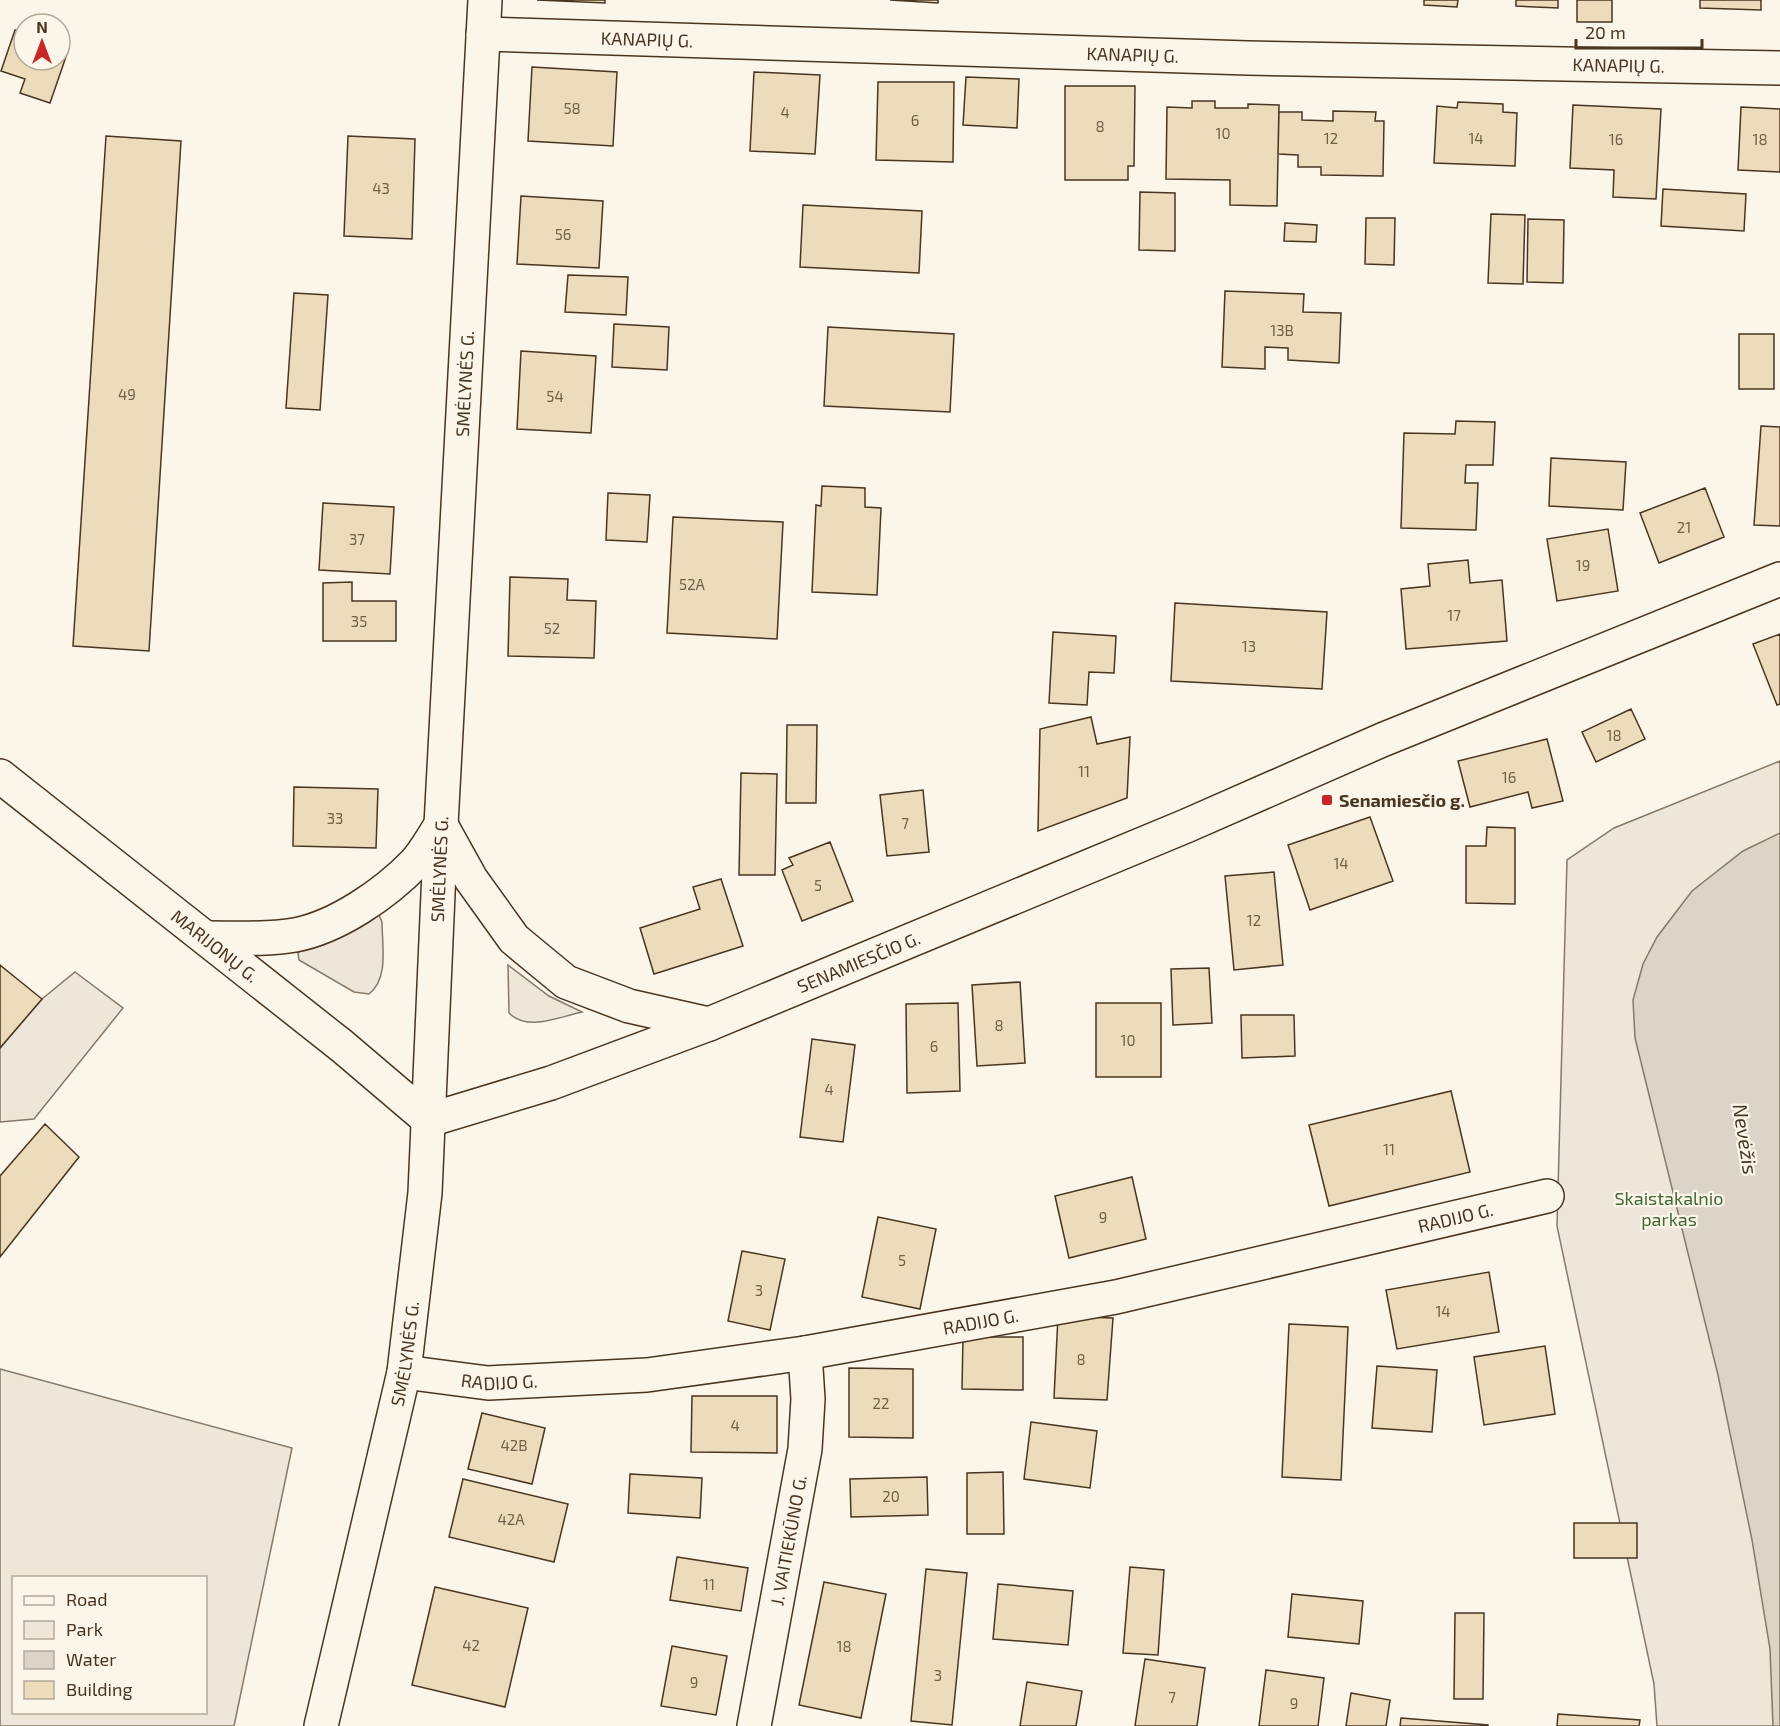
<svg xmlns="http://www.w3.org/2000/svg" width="1780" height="1726" font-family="'Exo 2',sans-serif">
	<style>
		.green { fill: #ede6d9; stroke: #887966; stroke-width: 1.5; fill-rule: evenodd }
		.water { fill: #dcd4c6; stroke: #887966; stroke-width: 1.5 }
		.building { fill: #ecdcbc; stroke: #4a3520; stroke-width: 1.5 }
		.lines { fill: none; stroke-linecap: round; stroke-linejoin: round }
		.minor-casing { stroke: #4a3520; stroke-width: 36 }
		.major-casing { stroke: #4a3520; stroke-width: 36 }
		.highway-casing { stroke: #4a3520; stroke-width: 36 }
		.minor { stroke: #fbf6e9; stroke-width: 33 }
		.major { stroke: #fbf6e9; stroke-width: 33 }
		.highway { stroke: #fbf6e9; stroke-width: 33 }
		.poi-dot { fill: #c62828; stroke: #fbf6e9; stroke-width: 2 }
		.labels { text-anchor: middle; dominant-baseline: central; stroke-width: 4.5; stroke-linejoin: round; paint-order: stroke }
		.number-label { font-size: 15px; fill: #725f47 }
		.street-label { font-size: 18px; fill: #4a3520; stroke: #fbf6e9 }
		.poi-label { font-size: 18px; font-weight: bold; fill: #4a3520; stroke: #fbf6e9; text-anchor: start }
		.park-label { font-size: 18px; fill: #436837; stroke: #fbf6e9 }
		.water-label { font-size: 20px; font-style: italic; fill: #4a3520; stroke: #fbf6e9 }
	</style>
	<rect width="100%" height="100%" fill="#fbf6e9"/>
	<path class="green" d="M 1780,761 L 1780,1726 L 1657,1726 L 1654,1684 L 1557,1226 L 1567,860 L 1614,828 Z
		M 374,915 L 379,915 L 382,922 C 382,945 389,979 369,994 L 354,992 L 299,960 L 298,953 L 305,947 Z
		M 508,965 L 549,996 L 582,1012 C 558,1017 528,1032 509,1013 Z
		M 75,972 L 123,1008 L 34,1119 L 0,1122 L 0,1048 L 42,999 Z
		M 0,1369 L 292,1448 L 234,1726 L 0,1726 ZM 14,1578 L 206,1578 L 206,1712 L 14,1712 Z"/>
	<path class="water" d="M 1780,833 L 1780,1726 L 1773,1726 L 1770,1649 L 1752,1540 L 1718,1375 L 1635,1038 L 1633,1000 L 1643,964 L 1657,937 L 1692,891 L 1743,851 Z"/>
	<path class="building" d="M 537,0 L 605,0 L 605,3 Z
		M 890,0 L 938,0 L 938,3 Z
		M 1424,0 L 1458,0 L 1457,7 L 1424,5 Z
		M 1516,0 L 1558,0 L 1558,8 L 1516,6 Z
		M 1577,0 L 1612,0 L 1612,22 L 1577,22 Z
		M 1700,0 L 1761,0 L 1761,10 L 1700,8 Z
		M 15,30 L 24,33 L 24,60 L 60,60 L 60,45 L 69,48 L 50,103 L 20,93 L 25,79 L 1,71 Z
		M 532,67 L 617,72 L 613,146 L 528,141 Z
		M 754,72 L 820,75 L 815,154 L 750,151 Z
		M 966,77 L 1019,79 L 1017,128 L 963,125 Z
		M 878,82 L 954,82 L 953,162 L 876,160 Z
		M 1065,86 L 1135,86 L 1134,166 L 1128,166 L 1128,180 L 1065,180 Z
		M 1192,101 L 1215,101 L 1215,108 L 1248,108 L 1248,104 L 1279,105 L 1277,206 L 1230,205 L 1230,180 L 1166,179 L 1167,107 L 1192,108 Z
		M 1458,102 L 1503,104 L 1503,112 L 1517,113 L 1515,166 L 1434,163 L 1437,106 L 1457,108 Z
		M 1573,105 L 1661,109 L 1656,199 L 1613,197 L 1614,170 L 1570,168 Z
		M 1741,107 L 1780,109 L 1780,172 L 1738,170 Z
		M 1333,111 L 1376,112 L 1375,121 L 1384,121 L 1383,176 L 1321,175 L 1321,167 L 1298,167 L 1298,155 L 1278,154 L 1279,112 L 1302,112 L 1302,120 L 1333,121 Z
		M 106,136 L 181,141 L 149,651 L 73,646 Z
		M 348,136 L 415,139 L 412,239 L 344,236 Z
		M 1663,189 L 1746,194 L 1744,231 L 1661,226 Z
		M 1140,192 L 1175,193 L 1175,251 L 1139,250 Z
		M 521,196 L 603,201 L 599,268 L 517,264 Z
		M 803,205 L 922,211 L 919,273 L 800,267 Z
		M 1491,214 L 1525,215 L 1523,284 L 1488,283 Z
		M 1366,218 L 1395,218 L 1394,265 L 1365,264 Z
		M 1528,219 L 1564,220 L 1563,283 L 1527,282 Z
		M 1285,223 L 1317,225 L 1316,242 L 1284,241 Z
		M 568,275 L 628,277 L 626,315 L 565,312 Z
		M 1225,291 L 1304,294 L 1303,312 L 1341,313 L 1339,363 L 1288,360 L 1288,348 L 1265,347 L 1265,369 L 1222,367 Z
		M 294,293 L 328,295 L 320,410 L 286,408 Z
		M 614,324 L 669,327 L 667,370 L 612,367 Z
		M 828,327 L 954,334 L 950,412 L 824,406 Z
		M 1739,334 L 1774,334 L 1774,389 L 1739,389 Z
		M 521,351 L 596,356 L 591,433 L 517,429 Z
		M 1456,421 L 1495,422 L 1493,465 L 1466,465 L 1465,483 L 1478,483 L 1476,530 L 1401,528 L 1404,433 L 1455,434 Z
		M 1761,426 L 1780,427 L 1780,526 L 1754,525 Z
		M 1551,458 L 1626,462 L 1623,510 L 1549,506 Z
		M 822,486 L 865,488 L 865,507 L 881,508 L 877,595 L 812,592 L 816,505 L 821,506 Z
		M 1705,488 L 1724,537 L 1659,563 L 1640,513 Z
		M 608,493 L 650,495 L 647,542 L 606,540 Z
		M 323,503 L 394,507 L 390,574 L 319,570 Z
		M 673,517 L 783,522 L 777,639 L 667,633 Z
		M 1608,529 L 1618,591 L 1557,601 L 1547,539 Z
		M 1468,560 L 1470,583 L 1502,580 L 1507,641 L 1406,649 L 1401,589 L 1430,586 L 1428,564 Z
		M 510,577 L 568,579 L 567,600 L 596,601 L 594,658 L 508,656 Z
		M 352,582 L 352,601 L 396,601 L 396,641 L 323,641 L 323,583 Z
		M 1175,603 L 1327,612 L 1322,689 L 1171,681 Z
		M 1053,632 L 1116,636 L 1114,673 L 1089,672 L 1087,705 L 1049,703 Z
		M 1780,634 L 1780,704 L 1777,705 L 1753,644 Z
		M 1631,709 L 1645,739 L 1596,762 L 1582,732 Z
		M 1091,717 L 1097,744 L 1130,737 L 1127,798 L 1038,831 L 1040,729 Z
		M 787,725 L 817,725 L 816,803 L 786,803 Z
		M 1547,739 L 1563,801 L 1532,808 L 1528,792 L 1470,807 L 1458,761 Z
		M 741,773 L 777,774 L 775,875 L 739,875 Z
		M 294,787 L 378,789 L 376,848 L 293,846 Z
		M 923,790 L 929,852 L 887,856 L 880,795 Z
		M 1370,817 L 1393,881 L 1310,910 L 1288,845 Z
		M 1487,827 L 1515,828 L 1515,904 L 1466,903 L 1466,846 L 1486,846 Z
		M 830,842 L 853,901 L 802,921 L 782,870 L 793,865 L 789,858 Z
		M 1274,872 L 1283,965 L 1234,970 L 1225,876 Z
		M 721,879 L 743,946 L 654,974 L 640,928 L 700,909 L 693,887 Z
		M 0,965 L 42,999 L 0,1048 Z
		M 1209,968 L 1212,1023 L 1173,1025 L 1171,969 Z
		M 1020,982 L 1025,1063 L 977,1066 L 972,985 Z
		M 958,1003 L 960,1091 L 907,1093 L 906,1004 Z
		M 1096,1003 L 1161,1003 L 1161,1077 L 1096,1077 Z
		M 1241,1015 L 1294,1015 L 1295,1056 L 1242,1058 Z
		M 812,1039 L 855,1045 L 843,1142 L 800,1137 Z
		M 1451,1091 L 1470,1172 L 1329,1206 L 1309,1125 Z
		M 45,1124 L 79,1157 L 0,1257 L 0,1176 Z
		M 1132,1177 L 1146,1239 L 1069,1258 L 1055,1196 Z
		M 878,1217 L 936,1229 L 920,1309 L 862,1297 Z
		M 742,1251 L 785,1259 L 770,1330 L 728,1321 Z
		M 1489,1272 L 1499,1332 L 1397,1349 L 1386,1290 Z
		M 1058,1316 L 1113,1318 L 1107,1400 L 1054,1398 Z
		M 1289,1324 L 1348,1327 L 1341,1480 L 1282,1477 Z
		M 963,1337 L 1023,1337 L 1023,1390 L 962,1389 Z
		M 1545,1346 L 1555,1414 L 1484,1425 L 1474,1357 Z
		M 1377,1366 L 1437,1370 L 1432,1432 L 1372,1428 Z
		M 849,1368 L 913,1369 L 913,1438 L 849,1437 Z
		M 692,1396 L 777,1396 L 777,1453 L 691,1452 Z
		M 482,1413 L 545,1428 L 532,1484 L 468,1469 Z
		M 1031,1422 L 1097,1431 L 1090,1488 L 1024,1479 Z
		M 1003,1472 L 1004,1534 L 967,1534 L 967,1473 Z
		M 630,1474 L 702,1478 L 700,1518 L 628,1513 Z
		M 927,1477 L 928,1515 L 851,1517 L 850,1479 Z
		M 463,1479 L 568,1504 L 554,1562 L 449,1537 Z
		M 1574,1523 L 1637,1523 L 1637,1558 L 1574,1558 Z
		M 677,1557 L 748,1568 L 741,1611 L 670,1600 Z
		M 1130,1567 L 1164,1570 L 1158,1655 L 1123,1653 Z
		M 926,1569 L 967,1573 L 952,1725 L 911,1721 Z
		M 824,1582 L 886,1594 L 861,1718 L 799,1705 Z
		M 998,1584 L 1073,1591 L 1068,1645 L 993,1639 Z
		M 435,1587 L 528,1608 L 505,1707 L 412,1685 Z
		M 1292,1594 L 1363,1601 L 1359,1644 L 1288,1637 Z
		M 1455,1613 L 1484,1613 L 1483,1699 L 1454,1699 Z
		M 672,1646 L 727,1656 L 716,1715 L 661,1706 Z
		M 1145,1659 L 1205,1668 L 1197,1726 L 1135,1726 Z
		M 1266,1670 L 1324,1678 L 1318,1726 L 1259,1726 Z
		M 1027,1682 L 1082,1691 L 1076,1726 L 1020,1726 Z
		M 1351,1693 L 1390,1700 L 1386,1726 L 1346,1726 Z
		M 1558,1714 L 1640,1720 L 1639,1726 L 1557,1726 Z
		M 1401,1718 L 1488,1725 L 1488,1726 L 1400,1726 Z"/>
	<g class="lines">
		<g class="minor-casing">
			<g id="minor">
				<path id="s1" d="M 483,34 L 1248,58 L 1780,68"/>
				<path id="s2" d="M 404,1372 L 488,1383 L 647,1375 L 805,1353 L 1116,1297 L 1547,1196"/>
				<path id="s3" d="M 754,1726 L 805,1449 L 808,1399 L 805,1353"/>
			</g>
		</g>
		<g class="major-casing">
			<g id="major">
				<path id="s4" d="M 0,776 L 342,1046 L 429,1120 L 551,1083 L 709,1024 L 1186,826 L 1382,740 L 1780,579"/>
				<path d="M 208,938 C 237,938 266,940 295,935 C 337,927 385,894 415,863 C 425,852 433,837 441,825"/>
			</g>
		</g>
		<g class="highway-casing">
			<g id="highway">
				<path d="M 441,825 L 471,879 L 514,939 L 566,982 L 629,1006 L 709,1024"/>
				<path id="s5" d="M 321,1726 L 404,1372 L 425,1193 L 441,825 L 485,0"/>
			</g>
		</g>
		<use href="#minor" class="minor"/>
		<use href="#major" class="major"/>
		<use href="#highway" class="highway"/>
	</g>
	<rect class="poi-dot" x="1321" y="794" width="12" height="12" rx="3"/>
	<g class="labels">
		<g class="number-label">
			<text x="572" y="108">58</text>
			<text x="785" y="112">4</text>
			<text x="915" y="120">6</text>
			<text x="1100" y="126">8</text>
			<text x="1223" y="133">10</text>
			<text x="1331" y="138">12</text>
			<text x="1476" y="138">14</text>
			<text x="1616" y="139">16</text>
			<text x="1760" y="139">18</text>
			<text x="381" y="188">43</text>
			<text x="563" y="234">56</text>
			<text x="1282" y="330">13B</text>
			<text x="127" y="394">49</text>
			<text x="555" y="396">54</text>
			<text x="1684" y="527">21</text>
			<text x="357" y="539">37</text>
			<text x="1583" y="565">19</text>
			<text x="692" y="584">52A</text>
			<text x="1454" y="615">17</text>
			<text x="359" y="621">35</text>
			<text x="552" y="628">52</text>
			<text x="1249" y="646">13</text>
			<text x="1614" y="735">18</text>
			<text x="1084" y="771">11</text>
			<text x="1509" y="777">16</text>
			<text x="335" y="818">33</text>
			<text x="905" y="823">7</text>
			<text x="1341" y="863">14</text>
			<text x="818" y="885">5</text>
			<text x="1254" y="920">12</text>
			<text x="999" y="1025">8</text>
			<text x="1128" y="1040">10</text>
			<text x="934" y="1046">6</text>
			<text x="829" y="1089">4</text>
			<text x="1389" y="1149">11</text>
			<text x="1103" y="1217">9</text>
			<text x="902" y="1260">5</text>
			<text x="759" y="1290">3</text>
			<text x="1443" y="1311">14</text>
			<text x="1081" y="1359">8</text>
			<text x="881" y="1403">22</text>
			<text x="735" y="1425">4</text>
			<text x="514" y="1445">42B</text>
			<text x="891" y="1496">20</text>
			<text x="511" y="1519">42A</text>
			<text x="709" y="1584">11</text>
			<text x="471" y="1645">42</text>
			<text x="844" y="1646">18</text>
			<text x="938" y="1675">3</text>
			<text x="694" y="1682">9</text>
			<text x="1172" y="1697">7</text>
			<text x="1294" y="1703">9</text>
		</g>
		<g class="street-label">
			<text stroke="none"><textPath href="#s1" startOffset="164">KANAPIŲ G.</textPath></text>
			<text stroke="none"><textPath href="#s1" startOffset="650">KANAPIŲ G.</textPath></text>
			<text stroke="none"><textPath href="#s1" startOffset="1136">KANAPIŲ G.</textPath></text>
			<text stroke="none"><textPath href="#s5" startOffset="1354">SMĖLYNĖS G.</textPath></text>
			<text stroke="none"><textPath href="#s5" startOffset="868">SMĖLYNĖS G.</textPath></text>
			<text stroke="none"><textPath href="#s4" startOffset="274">MARIJONŲ G.</textPath></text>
			<text stroke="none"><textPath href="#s4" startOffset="1008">SENAMIESČIO G.</textPath></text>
			<text stroke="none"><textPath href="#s2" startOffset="1068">RADIJO G.</textPath></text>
			<text stroke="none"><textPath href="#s2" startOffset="582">RADIJO G.</textPath></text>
			<text stroke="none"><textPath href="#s5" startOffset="382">SMĖLYNĖS G.</textPath></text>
			<text stroke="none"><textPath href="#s2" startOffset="96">RADIJO G.</textPath></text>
			<text stroke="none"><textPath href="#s3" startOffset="189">J. VAITIEKŪNO G.</textPath></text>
		</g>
		<g class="poi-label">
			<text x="1339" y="800">Senamiesčio g.</text>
		</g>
		<g class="park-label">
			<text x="1669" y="1198">Skaistakalnio<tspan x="1669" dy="21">parkas</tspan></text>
		</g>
		<g class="water-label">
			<text transform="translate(1746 1139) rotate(81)">Nevėžis</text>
		</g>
	</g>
	<rect x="12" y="1576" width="195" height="138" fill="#fbf6e9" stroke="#b4a999" stroke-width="1.5"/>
	<rect x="24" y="1596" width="30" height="9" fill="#fbf6e9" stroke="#b4a999" stroke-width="1.5"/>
	<text x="66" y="1606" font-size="18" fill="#4a3520">Road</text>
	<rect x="24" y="1621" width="30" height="18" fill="#ede6d9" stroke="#b4a999" stroke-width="1.5"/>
	<text x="66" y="1636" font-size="18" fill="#4a3520">Park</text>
	<rect x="24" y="1651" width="30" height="18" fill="#dcd4c6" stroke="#b4a999" stroke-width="1.5"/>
	<text x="66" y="1666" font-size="18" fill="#4a3520">Water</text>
	<rect x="24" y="1681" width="30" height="18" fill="#ecdcbc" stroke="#b4a999" stroke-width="1.5"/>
	<text x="66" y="1696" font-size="18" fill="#4a3520">Building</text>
	<g transform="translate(42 42)"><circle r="28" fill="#fbf6e9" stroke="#b4a999" stroke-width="1.5"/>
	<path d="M0-4.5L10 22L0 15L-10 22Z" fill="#c62828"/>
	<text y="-9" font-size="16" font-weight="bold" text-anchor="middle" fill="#4a3520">N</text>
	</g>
	<path d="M1576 39v9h126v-9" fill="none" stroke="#4a3520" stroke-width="3"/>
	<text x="1585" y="39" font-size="18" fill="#4a3520" stroke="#fbf6e9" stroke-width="4.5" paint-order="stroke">20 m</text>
</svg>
